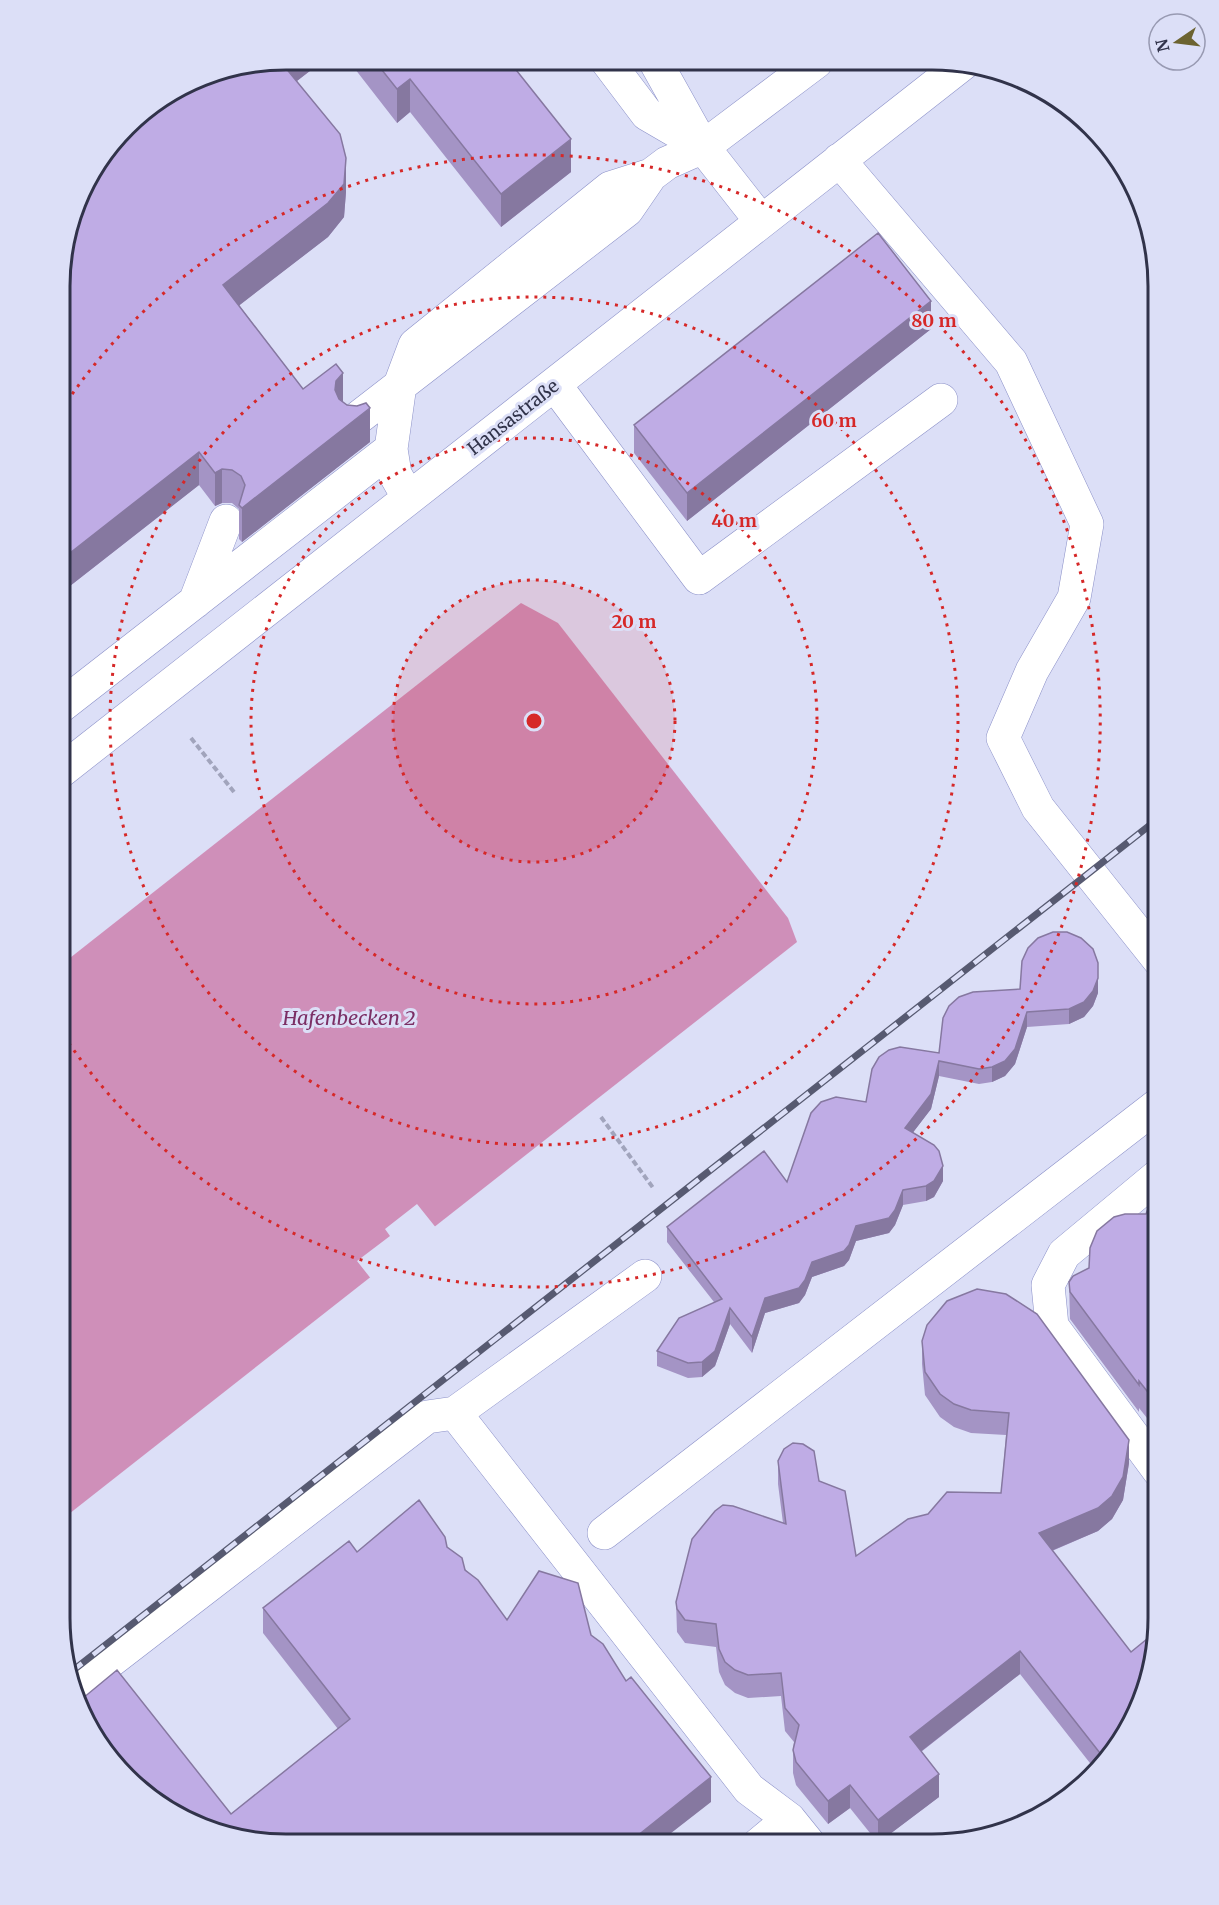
<svg xmlns="http://www.w3.org/2000/svg" width="1219" height="1905" font-family="Merriweather,serif">
	<style>
		.water { fill: #cf8fb9 }
		.pier { fill: #dcdff7 }
		.lines { fill: none; stroke-linecap: round; stroke-linejoin: round }
		.minor-casing { stroke: #8b90c8; stroke-width: 34 }
		.path { stroke: #a1a4bc; stroke-width: 4; stroke-dasharray: 6 3; stroke-linecap: butt }
		.minor { stroke: #fff; stroke-width: 33 }
		.rail-casing { stroke: #575a71; stroke-width: 7 }
		.rail { stroke: #dcdff7; stroke-width: 4.5; stroke-dasharray: 14; stroke-linecap: butt }
		.wall { fill: #a494c5 }
		.shaded-wall { fill: #8678a0 }
		.building { fill: #bface5; stroke: #8678a0; stroke-width: 1.5 }
		.ring { fill: none; stroke: #d62828; stroke-width: 3; stroke-dasharray: 3 6 }
		.labels { text-anchor: middle; dominant-baseline: central; stroke-width: 6; stroke-linejoin: round; paint-order: stroke }
		.street-label { font-size: 18px; fill: #31334a; stroke: #dcdff7 }
		.water-label { font-size: 20px; font-style: italic; fill: #7b2f65; stroke: #dcdff7 }
		.rim { fill: none; stroke: #31334a; stroke-width: 3 }
		.centre { fill: #d62828; stroke: #dcdff7; stroke-width: 3 }
		.ring-label { font-size: 18px; text-anchor: middle; font-weight: bold; fill: #d62828; stroke: #dcdff7; stroke-width: 6; stroke-linejoin: round; paint-order: stroke }
	</style>
	<rect width="100%" height="100%" fill="#dcdff7"/>
	<path class="water" d="M 521,603 L 558,623 L 788,918 L 797,942 L 60,1521 L 61,965 Z"/>
	<path class="pier" d="M 417,1204 L 437,1229 L 372,1280 L 357,1261 L 390,1236 L 385,1229 Z"/>
	<g class="lines">
		<g class="minor-casing">
			<path id="minor" d="M 607,61 L 647,114 L 702,146
				M 655,61 L 703,147 L 761,221
				M 839,160 L 1011,362 L 1087,524 L 1074,598 L 1032,671 L 1003,738 L 1038,808 L 1159,960
				M 555,385 L 699,578 L 941,400
				M 354,421 L 627,210 L 651,175 L 667,163 L 703,147 L 816,62
				M 408,497 L 395,474 L 391,449 L 400,385 L 415,345 L 610,188 L 651,175
				M 195,602 L 226,521
				M 61,706 L 391,449
				M 61,771 L 965,62
				M 455,1413 L 645,1276
				M 1159,1471 L 1052,1326 L 1048,1285 L 1064,1254 L 1159,1175
				M 604,1533 L 1159,1104
				M 74,1689 L 427,1417 L 455,1413 L 749,1789 L 789,1819
				M 758,1845 L 789,1819 L 810,1845"/>
		</g>
		<path class="path" d="M 191,738 L 234,792
			M 601,1117 L 654,1189"/>
		<use href="#minor" class="minor"/>
		<g class="rail-casing">
			<path id="rail" d="M 71,1672 L 1159,818"/>
		</g>
		<use href="#rail" class="rail"/>
	</g>
	<path class="wall" d="M 286,60 L 324,60 L 297,81 L 346,192 L 344,217 L 328,237 L 239,305 L 303,389 L 343,402 L 370,442 L 242,542 L 239,539 L 239,509 L 232,503 L 222,503 L 215,506 L 199,485 L 61,593 Z
		M 348,60 L 509,61 L 571,172 L 501,227 L 410,112 L 397,123 Z
		M 931,329 L 687,521 L 634,453 L 634,425 Z
		M 1098,993 L 1093,1006 L 1084,1017 L 1069,1024 L 1027,1027 L 1015,1064 L 1005,1076 L 992,1082 L 979,1084 L 939,1076 L 931,1109 L 913,1132 L 943,1181 L 934,1197 L 926,1201 L 903,1205 L 895,1225 L 889,1233 L 856,1241 L 849,1260 L 844,1266 L 812,1277 L 805,1295 L 799,1303 L 765,1313 L 752,1353 L 730,1324 L 715,1366 L 702,1377 L 688,1378 L 657,1366 L 657,1351 L 714,1302 L 667,1242 L 667,1227 L 787,1182 L 866,1102 L 939,1053 L 943,1018 Z
		M 1159,1180 L 1159,1433 L 1139,1408 L 1139,1412 L 1070,1319 L 1069,1282 L 1089,1268 L 1146,1214 Z
		M 922,1341 L 1129,1463 L 1123,1500 L 1112,1519 L 1098,1531 L 1052,1551 L 1112,1756 L 1097,1772 L 1020,1674 L 921,1752 L 939,1797 L 878,1843 L 850,1808 L 828,1824 L 796,1785 L 793,1773 L 793,1750 L 794,1742 L 785,1731 L 781,1696 L 748,1698 L 735,1693 L 725,1685 L 719,1672 L 716,1647 L 685,1643 L 677,1632 L 676,1602 L 783,1523 L 778,1484 L 778,1461 L 819,1481 L 856,1556 L 928,1514 L 1001,1493 L 1006,1435 L 971,1433 L 954,1427 L 940,1417 L 925,1395 L 922,1364 Z
		M 447,1547 L 507,1620 L 591,1635 L 626,1681 L 711,1802 L 231,1814 L 338,1729 L 263,1633 L 263,1608 L 357,1552 Z"/>
	<path class="shaded-wall" d="M 286,60 L 324,60 L 280,94 L 280,61 Z
		M 410,79 L 410,112 L 397,123 L 397,89 Z
		M 571,139 L 571,172 L 501,227 L 501,194 Z
		M 346,158 L 346,192 L 344,217 L 328,237 L 223,318 L 223,285 Z
		M 931,301 L 931,329 L 687,521 L 687,493 Z
		M 343,373 L 343,406 L 336,414 L 335,390 L 336,381 Z
		M 370,408 L 370,442 L 242,542 L 242,508 Z
		M 199,452 L 199,485 L 61,593 L 61,560 Z
		M 222,469 L 222,503 L 215,506 L 215,473 Z
		M 1098,978 L 1098,993 L 1093,1006 L 1084,1017 L 1069,1024 L 1069,1009 Z
		M 1027,1012 L 1027,1027 L 1015,1064 L 1005,1076 L 992,1082 L 992,1067 Z
		M 939,1061 L 939,1076 L 931,1109 L 905,1143 L 905,1128 Z
		M 943,1166 L 943,1181 L 934,1197 L 926,1201 L 926,1186 Z
		M 903,1190 L 903,1205 L 895,1225 L 889,1233 L 856,1241 L 849,1260 L 844,1266 L 812,1277 L 805,1295 L 799,1303 L 765,1313 L 752,1353 L 752,1337 L 765,1298 Z
		M 730,1308 L 730,1324 L 715,1366 L 702,1377 L 702,1362 Z
		M 1129,1440 L 1129,1463 L 1123,1500 L 1112,1519 L 1098,1531 L 1039,1556 L 1039,1533 Z
		M 1020,1651 L 1020,1674 L 910,1760 L 910,1737 Z
		M 939,1774 L 939,1797 L 878,1843 L 878,1820 Z
		M 711,1777 L 711,1802 L 657,1844 L 627,1844 Z
		M 850,1785 L 850,1808 L 828,1824 L 828,1801 Z"/>
	<path class="building" d="M 374,60 L 509,61 L 571,139 L 501,194 L 410,79 L 397,89 Z
		M 280,61 L 340,134 L 346,158 L 344,184 L 328,203 L 223,285 L 303,389 L 336,364 L 343,373 L 336,381 L 335,390 L 339,399 L 347,405 L 357,406 L 366,403 L 370,408 L 242,508 L 239,505 L 245,485 L 241,476 L 232,470 L 222,469 L 215,473 L 199,452 L 61,560 L 62,257 L 83,186 L 137,116 L 200,77 Z
		M 878,233 L 931,301 L 687,493 L 634,425 Z
		M 1053,932 L 1067,932 L 1081,938 L 1093,949 L 1098,963 L 1098,978 L 1093,991 L 1084,1002 L 1069,1009 L 1027,1012 L 1015,1049 L 1005,1061 L 992,1067 L 979,1069 L 939,1061 L 931,1094 L 905,1128 L 934,1145 L 939,1151 L 943,1166 L 934,1181 L 926,1186 L 903,1190 L 895,1210 L 889,1218 L 856,1226 L 849,1245 L 844,1251 L 812,1262 L 805,1280 L 799,1288 L 765,1298 L 752,1337 L 730,1308 L 715,1351 L 702,1362 L 688,1363 L 657,1351 L 679,1318 L 722,1299 L 667,1227 L 764,1151 L 787,1182 L 811,1113 L 821,1102 L 836,1097 L 866,1102 L 872,1069 L 879,1057 L 889,1050 L 900,1047 L 939,1053 L 943,1018 L 949,1006 L 959,997 L 973,992 L 1020,989 L 1022,961 L 1028,948 L 1038,938 Z
		M 1159,1180 L 1159,1406 L 1139,1381 L 1139,1385 L 1070,1292 L 1069,1282 L 1073,1276 L 1089,1268 L 1090,1248 L 1097,1231 L 1114,1217 L 1125,1214 L 1146,1214 Z
		M 977,1289 L 1006,1294 L 1037,1314 L 1129,1440 L 1123,1477 L 1112,1496 L 1098,1508 L 1039,1533 L 1131,1652 L 1158,1630 L 1158,1634 L 1147,1692 L 1112,1756 L 1107,1762 L 1020,1651 L 910,1737 L 939,1774 L 878,1820 L 850,1785 L 828,1801 L 796,1762 L 793,1750 L 799,1725 L 785,1708 L 781,1673 L 748,1675 L 735,1670 L 725,1662 L 719,1649 L 716,1624 L 685,1620 L 677,1609 L 676,1602 L 692,1539 L 715,1511 L 723,1505 L 733,1506 L 786,1524 L 778,1461 L 784,1449 L 793,1443 L 803,1444 L 814,1451 L 819,1481 L 845,1491 L 856,1556 L 908,1519 L 928,1514 L 947,1492 L 1001,1493 L 1009,1413 L 971,1410 L 954,1404 L 940,1394 L 925,1372 L 922,1341 L 927,1325 L 947,1301 Z
		M 419,1500 L 445,1537 L 447,1547 L 462,1558 L 465,1570 L 478,1580 L 507,1620 L 539,1571 L 578,1583 L 591,1635 L 603,1644 L 626,1681 L 631,1677 L 711,1777 L 627,1844 L 257,1843 L 200,1828 L 149,1798 L 107,1757 L 77,1706 L 77,1703 L 117,1670 L 231,1814 L 350,1719 L 263,1608 L 349,1541 L 357,1552 Z"/>
	<circle cx="534" cy="721" r="141" fill="#d62828" fill-opacity=".12"/>
	<g class="ring">
		<circle cx="534" cy="721" r="141"/>
		<circle cx="534" cy="721" r="283"/>
		<circle cx="534" cy="721" r="424"/>
		<path d="M62 409A566 566 0 1 1 62 1033"/>
	</g>
	<g class="labels">
		<g class="street-label">
			<text transform="translate(513 417) rotate(-38)">Hansastraße</text>
		</g>
		<g class="water-label">
			<text x="349" y="1017">Hafenbecken 2</text>
		</g>
	</g>
	<path d="M0 0H1219V1905H0ZM286 70H932A216 216 0 0 1 1148 286V1618A216 216 0 0 1 932 1834H286A216 216 0 0 1 70 1618V286A216 216 0 0 1 286 70Z" fill="#dcdff7" fill-rule="evenodd"/>
	<path class="rim" d="M286 70H932A216 216 0 0 1 1148 286V1618A216 216 0 0 1 932 1834H286A216 216 0 0 1 70 1618V286A216 216 0 0 1 286 70Z"/>
	<circle cx="534" cy="721" r="9" class="centre"/>
	<g class="ring-label">
		<text x="934" y="327">80 m</text>
		<text x="834" y="427">60 m</text>
		<text x="734" y="527">40 m</text>
		<text x="634" y="628">20 m</text>
	</g>
	<g transform="translate(1177 42) rotate(256)"><circle r="28" fill="#dcdff7" stroke="#989ab2" stroke-width="1.5"/>
	<path d="M0-4.5L10 22L0 15L-10 22Z" fill="#6c6330"/>
	<text y="-9" font-size="16" font-weight="bold" text-anchor="middle" fill="#31334a">N</text>
	</g>
</svg>
